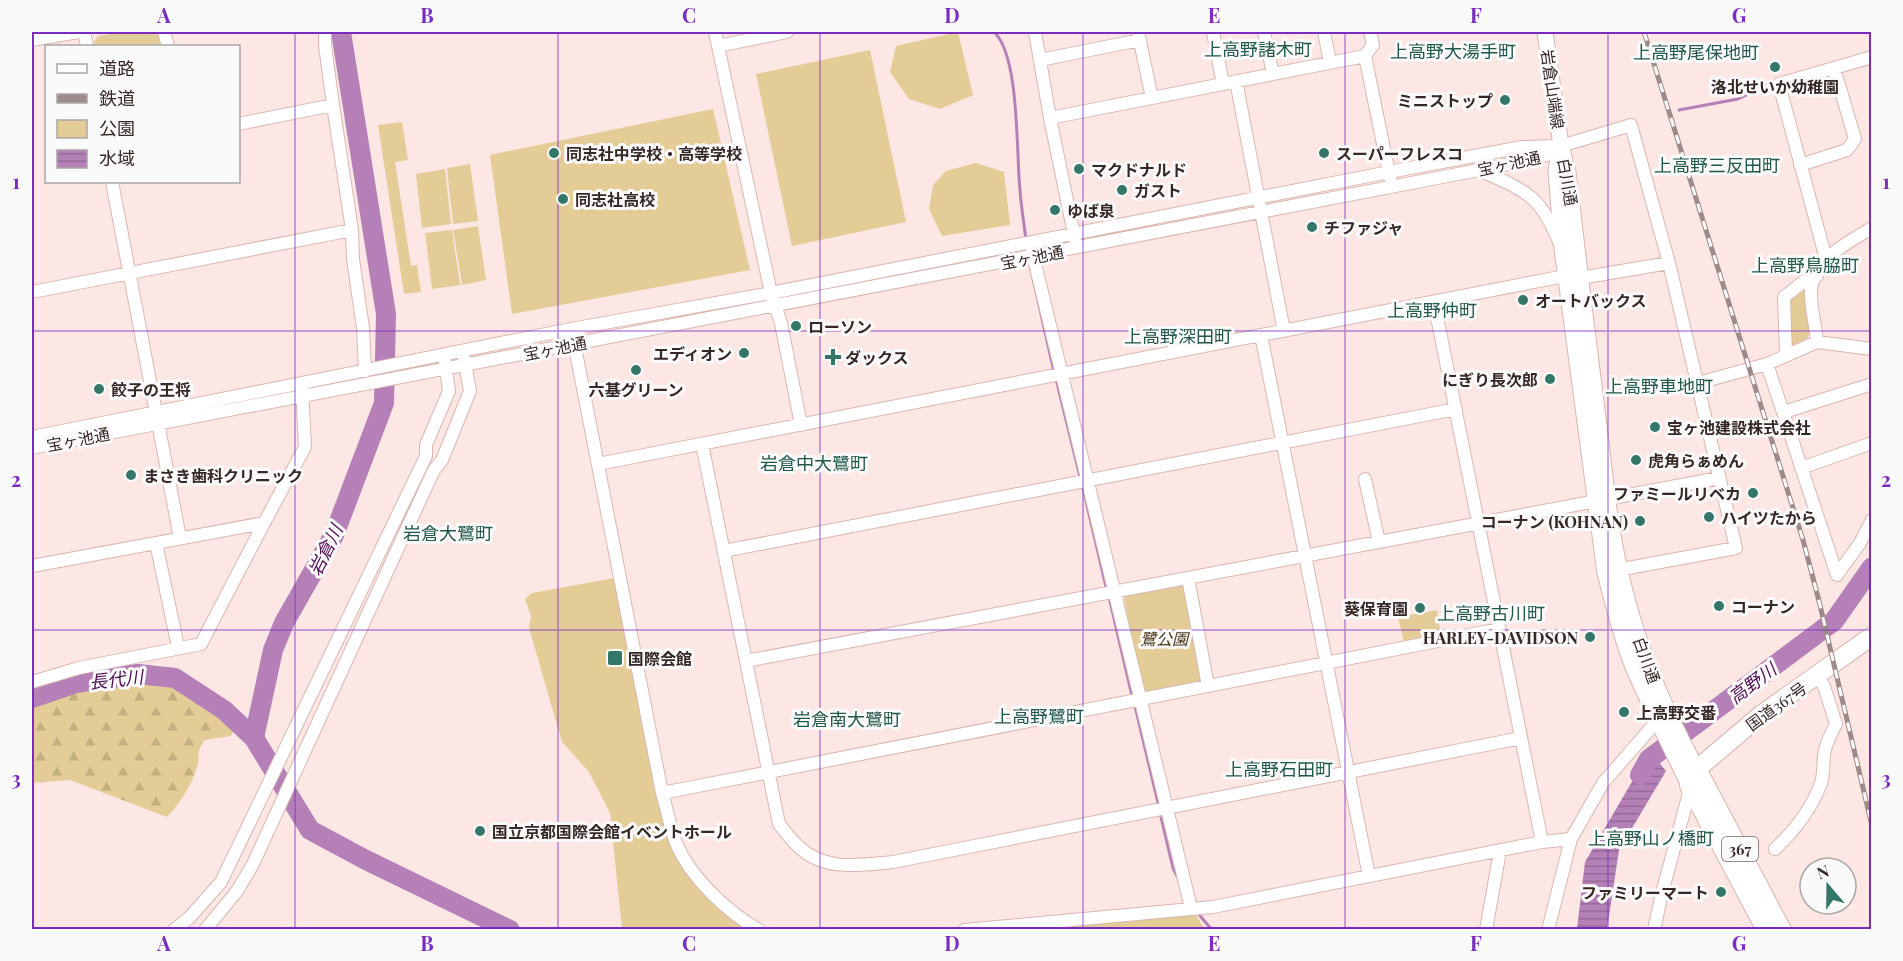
<svg xmlns="http://www.w3.org/2000/svg" width="1903" height="961" font-family="'Playfair Display','Noto Sans JP',serif">
	<style>
		.forest { fill: url(#forest-firs) }
		.green { fill: #e4cc96 }
		.water { fill: url(#water-rules) }
		.lines { fill: none; stroke-linecap: round; stroke-linejoin: round }
		.stream { stroke: #b480b7; stroke-width: 3 }
		.river { stroke: #b480b7; stroke-width: 20 }
		.minor-casing { stroke: #dab6b2; stroke-width: 14 }
		.major-casing { stroke: #dab6b2; stroke-width: 17 }
		.highway-casing { stroke: #dab6b2; stroke-width: 20 }
		.minor { stroke: #fff; stroke-width: 12 }
		.major { stroke: #fff; stroke-width: 15 }
		.highway { stroke: #fff; stroke-width: 18 }
		.rail-casing { stroke: #9d8b89; stroke-width: 5 }
		.rail { stroke: #fafafa; stroke-width: 3; stroke-dasharray: 9; stroke-linecap: butt }
		.grid { fill: none; stroke: #7b2cbf; stroke-width: 1.5; stroke-opacity: 0.55 }
		.poi-dot { fill: #347769; stroke: #fafafa; stroke-width: 2 }
		.labels { text-anchor: middle; dominant-baseline: central; stroke-width: 6; stroke-linejoin: round; paint-order: stroke }
		.shield { fill: #fafafa; stroke: #716766; stroke-width: 1.5 }
		.shield-label { font-size: 15px; font-weight: bold; fill: #362827 }
		.poi-label { font-size: 16px; font-weight: bold; fill: #362827; stroke: #fafafa; text-anchor: start }
		.street-label { font-size: 16px; fill: #362827; stroke: #fafafa }
		.park-label { font-size: 16px; font-style: italic; fill: #453717; stroke: #fafafa }
		.neighbourhood-label { font-size: 18px; fill: #23584d; stroke: #fafafa }
		.water-label { font-size: 18px; font-style: italic; fill: #4f0e54; stroke: #fafafa }
		.neatline { fill: none; stroke: #7b2cbf; stroke-width: 2 }
		.grid-label { font-size: 20px; text-anchor: middle; font-weight: bold; fill: #7b2cbf }
	</style>
	<defs>
		<pattern id="forest-firs" width="22" height="20" patternUnits="userSpaceOnUse" patternTransform="scale(1.5)"><rect width="22" height="20" fill="#e4cc96"/><path d="M5 1l3.5 6h-7zM16 11l3.5 6h-7z" fill="#c4af81"/></pattern>
		<pattern id="water-rules" width="6" height="5" patternUnits="userSpaceOnUse" patternTransform="scale(1.5)"><rect width="6" height="5" fill="#b480b7"/><path d="M0 2.5h6" fill="none" stroke="#936995"/></pattern>
	</defs>
	<rect width="100%" height="100%" fill="#fde7e4"/>
	<path class="forest" d="M 128,678 L 161,681 L 191,697 L 235,727 L 231,736 L 205,740 C 195,753 201,753 197,767 C 191,786 181,802 167,817 L 70,780 L 32,783 L 32,708 L 79,688 Z"/>
	<path class="green" d="M 122,32 L 161,32 L 164,46 L 95,46 L 94,42 L 98,36 Z
		M 958,32 L 973,95 L 940,109 L 909,99 L 890,72 L 896,46 Z
		M 870,50 L 906,222 L 792,246 L 756,74 Z
		M 713,109 L 750,270 L 512,314 L 490,155 Z
		M 402,122 L 408,160 L 395,162 L 411,266 L 417,265 L 421,292 L 404,294 L 378,125 Z
		M 976,163 L 1004,172 L 1010,225 L 942,236 L 929,209 L 933,185 L 946,171 Z
		M 470,164 L 478,221 L 453,224 L 447,168 Z
		M 445,169 L 451,224 L 422,228 L 416,174 Z
		M 478,226 L 486,280 L 462,285 L 453,230 Z
		M 452,230 L 460,285 L 432,289 L 425,233 Z
		M 1803,287 L 1807,288 L 1811,329 L 1807,339 L 1793,345 L 1790,343 L 1788,299 Z
		M 620,577 L 671,824 L 696,874 L 759,929 L 622,929 L 610,813 L 589,772 L 562,742 L 529,628 L 531,616 L 525,599 L 532,593 Z
		M 1181,583 L 1187,587 L 1204,679 L 1200,685 L 1150,693 L 1142,688 L 1124,598 L 1127,593 Z
		M 1437,610 L 1441,636 L 1404,643 L 1398,617 Z
		M 1191,908 L 1205,929 L 964,930 Z"/>
	<path class="water" d="M 1650,751 L 1666,771 L 1619,850 L 1607,929 L 1577,929 L 1585,862 Z"/>
	<g class="lines">
		<path class="stream" d="M 994,32 C 1020,56 1016,153 1020,190 C 1021,206 1024,223 1026,240
			M 1679,110 L 1738,99 L 1777,80
			M 1030,265 L 1054,372
			M 1056,379 L 1080,477
			M 1082,484 L 1107,591
			M 1109,597 L 1132,696
			M 1134,702 L 1159,807
			M 1160,813 L 1173,868 L 1177,876
			M 1196,911 L 1212,930"/>
		<path class="river" d="M 32,698 L 76,683 L 138,674 L 175,678 L 224,710 L 254,738 L 310,830 L 366,860 L 510,930
			M 254,738 L 273,650 L 284,623 L 334,535 L 384,403 L 386,314 L 341,32
			M 1640,775 L 1649,759 L 1834,621 L 1872,567"/>
		<g class="minor-casing">
			<path id="minor" d="M 84,32 L 87,46
				M 164,32 L 168,46
				M 325,32 L 325,45 L 333,105 L 352,230 L 353,259 L 363,328 L 365,371
				M 715,32 L 771,293 L 781,323 L 801,425
				M 1035,32 L 1050,118 L 1075,239
				M 1138,32 L 1152,98
				M 1213,32 L 1223,84
				M 1264,32 L 1273,74
				M 1324,32 L 1330,62
				M 32,40 L 78,32
				M 718,46 L 787,32
				M 1365,56 L 1390,178
				M 1040,60 L 1140,40
				M 1236,81 L 1284,331
				M 1050,118 L 1365,56 L 1373,45 L 1370,32
				M 238,124 L 333,105
				M 1800,165 L 1847,150 L 1855,139 L 1834,68
				M 1479,170 C 1524,190 1540,194 1559,242
				M 112,182 L 180,538
				M 1032,251 L 1191,908
				M 1826,259 L 1779,84 L 1872,57
				M 1580,278 L 1669,263
				M 32,292 L 352,230
				M 1434,302 L 1542,842
				M 1261,335 L 1369,876
				M 573,337 L 662,793 C 667,809 670,827 676,843 C 690,877 727,912 759,930
				M 1817,342 C 1816,326 1810,306 1811,290 C 1814,260 1848,242 1872,228
				M 1786,355 L 1784,297 L 1806,280 L 1817,276
				M 1767,364 L 1837,575 L 1860,543 L 1872,520
				M 1698,383 L 1767,364 L 1817,342 L 1872,349
				M 1784,412 L 1872,384
				M 32,437 L 571,329 L 771,293 L 1389,172 L 1522,147 L 1561,146 L 1631,125 L 1669,263 L 1736,548 L 1612,571
				M 702,444 L 779,824 C 785,831 791,840 798,846 C 824,872 860,865 893,862 L 1521,738
				M 32,448 L 1505,165 L 1547,155 L 1561,146
				M 598,464 L 1565,276
				M 1801,468 L 1872,443
				M 1365,479 L 1379,542
				M 156,543 L 178,647
				M 724,551 L 1456,409
				M 32,566 L 264,523 L 305,447 L 302,387
				M 1188,578 L 1208,686
				M 746,661 L 1719,478
				M 32,682 L 79,668 L 201,644 L 264,523
				M 662,793 L 1499,629
				M 1775,849 C 1794,831 1812,808 1821,783 C 1824,774 1823,765 1824,755 C 1825,744 1831,734 1836,724 L 1824,686 L 1817,677
				M 174,930 L 189,918 L 221,882 L 426,456 L 426,445 L 449,391 L 445,362
				M 205,930 L 237,891 L 253,864 L 409,524 L 434,470 L 442,460 L 470,391 L 464,358
				M 964,930 L 1213,907 L 1542,842 L 1571,839
				M 1486,930 L 1500,851
				M 1548,930 L 1571,839 L 1603,783 L 1657,721
				M 1654,930 L 1662,893 L 1688,797 L 1689,785"/>
		</g>
		<g class="major-casing">
			<path id="major" d="M 1545,32 L 1561,146 L 1568,172 C 1578,257 1588,341 1599,426 C 1605,474 1609,523 1620,570 C 1635,640 1663,707 1697,769
				M 1560,149 L 1556,170 L 1562,249 L 1605,573 C 1613,604 1621,637 1633,667 C 1650,707 1670,746 1689,785"/>
		</g>
		<g class="highway-casing">
			<path id="highway" d="M 1697,769 L 1782,930
				M 1766,930 L 1689,785 L 1697,769 L 1762,714 L 1872,636"/>
		</g>
		<use href="#minor" class="minor"/>
		<use href="#major" class="major"/>
		<use href="#highway" class="highway"/>
		<g class="rail-casing">
			<path id="rail" d="M 1644,32 L 1803,540 L 1819,601 L 1872,826"/>
		</g>
		<use href="#rail" class="rail"/>
	</g>
	<path class="grid" d="M 295,32 L 295,930M 558,32 L 558,930M 820,32 L 820,930M 1083,32 L 1083,930M 1345,32 L 1345,930M 1608,32 L 1608,930M 32,331 L 1872,331M 32,630 L 1872,630"/>
	<g class="poi-dot">
		<circle cx="1775" cy="67" r="6"/>
		<circle cx="1505" cy="100" r="6"/>
		<circle cx="554" cy="153" r="6"/>
		<circle cx="1324" cy="153" r="6"/>
		<circle cx="1079" cy="169" r="6"/>
		<circle cx="1122" cy="190" r="6"/>
		<circle cx="563" cy="199" r="6"/>
		<circle cx="1055" cy="210" r="6"/>
		<circle cx="1312" cy="227" r="6"/>
		<circle cx="1523" cy="300" r="6"/>
		<circle cx="796" cy="326" r="6"/>
		<circle cx="744" cy="353" r="6"/>
		<path d="M830 348h6v6h6v6h-6v6h-6v-6h-6v-6h6z"/>
		<circle cx="636" cy="370" r="6"/>
		<circle cx="1550" cy="379" r="6"/>
		<circle cx="99" cy="389" r="6"/>
		<circle cx="1655" cy="427" r="6"/>
		<circle cx="1636" cy="460" r="6"/>
		<circle cx="131" cy="475" r="6"/>
		<circle cx="1753" cy="493" r="6"/>
		<circle cx="1709" cy="517" r="6"/>
		<circle cx="1640" cy="521" r="6"/>
		<circle cx="1719" cy="606" r="6"/>
		<circle cx="1420" cy="608" r="6"/>
		<circle cx="1590" cy="637" r="6"/>
		<rect x="607" y="650" width="16" height="16" rx="3"/>
		<circle cx="1624" cy="712" r="6"/>
		<circle cx="480" cy="831" r="6"/>
		<circle cx="1721" cy="892" r="6"/>
	</g>
	<g class="labels">
		<rect class="shield" x="1722" y="837" width="36" height="24" rx="4.5"/>
		<g class="shield-label">
			<text x="1740" y="849">367</text>
		</g>
		<g class="poi-label">
			<text x="1775" y="86" text-anchor="middle">洛北せいか幼稚園</text>
			<text x="1493" y="100" text-anchor="end">ミニストップ</text>
			<text x="566" y="153">同志社中学校・高等学校</text>
			<text x="1336" y="153">スーパーフレスコ</text>
			<text x="1091" y="169">マクドナルド</text>
			<text x="1134" y="190">ガスト</text>
			<text x="575" y="199">同志社高校</text>
			<text x="1067" y="210">ゆば泉</text>
			<text x="1324" y="227">チファジャ</text>
			<text x="1535" y="300">オートバックス</text>
			<text x="808" y="326">ローソン</text>
			<text x="732" y="353" text-anchor="end">エディオン</text>
			<text x="845" y="357">ダックス</text>
			<text x="1538" y="379" text-anchor="end">にぎり長次郎</text>
			<text x="111" y="389">餃子の王将</text>
			<text x="636" y="389" text-anchor="middle">六基グリーン</text>
			<text x="1667" y="427">宝ヶ池建設株式会社</text>
			<text x="1648" y="460">虎角らぁめん</text>
			<text x="143" y="475">まさき歯科クリニック</text>
			<text x="1741" y="493" text-anchor="end">ファミールリベカ</text>
			<text x="1721" y="517">ハイツたから</text>
			<text x="1628" y="521" text-anchor="end">コーナン (KOHNAN)</text>
			<text x="1731" y="606">コーナン</text>
			<text x="1408" y="608" text-anchor="end">葵保育園</text>
			<text x="1578" y="637" text-anchor="end">HARLEY-DAVIDSON</text>
			<text x="628" y="658">国際会館</text>
			<text x="1636" y="712">上高野交番</text>
			<text x="492" y="831">国立京都国際会館イベントホール</text>
			<text x="1709" y="892" text-anchor="end">ファミリーマート</text>
		</g>
		<g class="street-label">
			<text transform="translate(1553 89) rotate(82)">岩倉山端線</text>
			<text transform="translate(1509 163) rotate(-12)">宝ヶ池通</text>
			<text transform="translate(1568 182) rotate(80)">白川通</text>
			<text transform="translate(1032 257) rotate(-11)">宝ヶ池通</text>
			<text transform="translate(555 348) rotate(-11)">宝ヶ池通</text>
			<text transform="translate(78 439) rotate(-11)">宝ヶ池通</text>
			<text transform="translate(1647 660) rotate(70)">白川通</text>
			<text transform="translate(1776 706) rotate(-36)">国道367号</text>
		</g>
		<g class="park-label">
			<text x="1164" y="638">鷺公園</text>
		</g>
		<g class="neighbourhood-label">
			<text x="1258" y="49">上高野諸木町</text>
			<text x="1453" y="51">上高野大湯手町</text>
			<text x="1696" y="52">上高野尾保地町</text>
			<text x="1717" y="165">上高野三反田町</text>
			<text x="1805" y="265">上高野鳥脇町</text>
			<text x="1432" y="310">上高野仲町</text>
			<text x="1178" y="336">上高野深田町</text>
			<text x="1659" y="386">上高野車地町</text>
			<text x="814" y="463">岩倉中大鷺町</text>
			<text x="448" y="533">岩倉大鷺町</text>
			<text x="1491" y="613">上高野古川町</text>
			<text x="1039" y="716">上高野鷺町</text>
			<text x="847" y="719">岩倉南大鷺町</text>
			<text x="1279" y="769">上高野石田町</text>
			<text x="1651" y="838">上高野山ノ橋町</text>
		</g>
		<g class="water-label">
			<text transform="translate(325 550) rotate(-64)">岩倉川</text>
			<text transform="translate(116 679) rotate(-6)">長代川</text>
			<text transform="translate(1752 683) rotate(-37)">高野川</text>
		</g>
	</g>
	<rect width="1903" height="961" fill="none" stroke="#fafafa" stroke-width="66"/>
	<rect x="45" y="45" width="195" height="138" fill="#fafafa" stroke="#aca6a6" stroke-width="1.5"/>
	<rect x="57" y="64" width="30" height="9" fill="#ffffff" stroke="#aca6a6" stroke-width="1.5"/>
	<text x="99" y="75" font-size="18" fill="#362827">道路</text>
	<rect x="57" y="94" width="30" height="9" fill="#9d8b89" stroke="#aca6a6" stroke-width="1.5"/>
	<text x="99" y="105" font-size="18" fill="#362827">鉄道</text>
	<rect x="57" y="120" width="30" height="18" fill="#e4cc96" stroke="#aca6a6" stroke-width="1.5"/>
	<text x="99" y="135" font-size="18" fill="#362827">公園</text>
	<rect x="57" y="150" width="30" height="18" fill="url(#water-rules)" stroke="#aca6a6" stroke-width="1.5"/>
	<text x="99" y="165" font-size="18" fill="#362827">水域</text>
	<g transform="translate(1828 886) rotate(340)"><circle r="28" fill="#fafafa" stroke="#aca6a6" stroke-width="1.5"/>
	<path d="M0-4.5L10 22L0 15L-10 22Z" fill="#347769"/>
	<text y="-9" font-size="16" font-weight="bold" text-anchor="middle" fill="#362827">N</text>
	</g>
	<rect x="33" y="33" width="1837" height="895" class="neatline"/>
	<g class="grid-label">
		<text x="164" y="23">A</text>
		<text x="427" y="23">B</text>
		<text x="689" y="23">C</text>
		<text x="952" y="23">D</text>
		<text x="1214" y="23">E</text>
		<text x="1476" y="23">F</text>
		<text x="1739" y="23">G</text>
		<text x="16" y="189">1</text>
		<text x="1886" y="189">1</text>
		<text x="16" y="487">2</text>
		<text x="1886" y="487">2</text>
		<text x="16" y="786">3</text>
		<text x="1886" y="786">3</text>
		<text x="164" y="951">A</text>
		<text x="427" y="951">B</text>
		<text x="689" y="951">C</text>
		<text x="952" y="951">D</text>
		<text x="1214" y="951">E</text>
		<text x="1476" y="951">F</text>
		<text x="1739" y="951">G</text>
	</g>
</svg>
